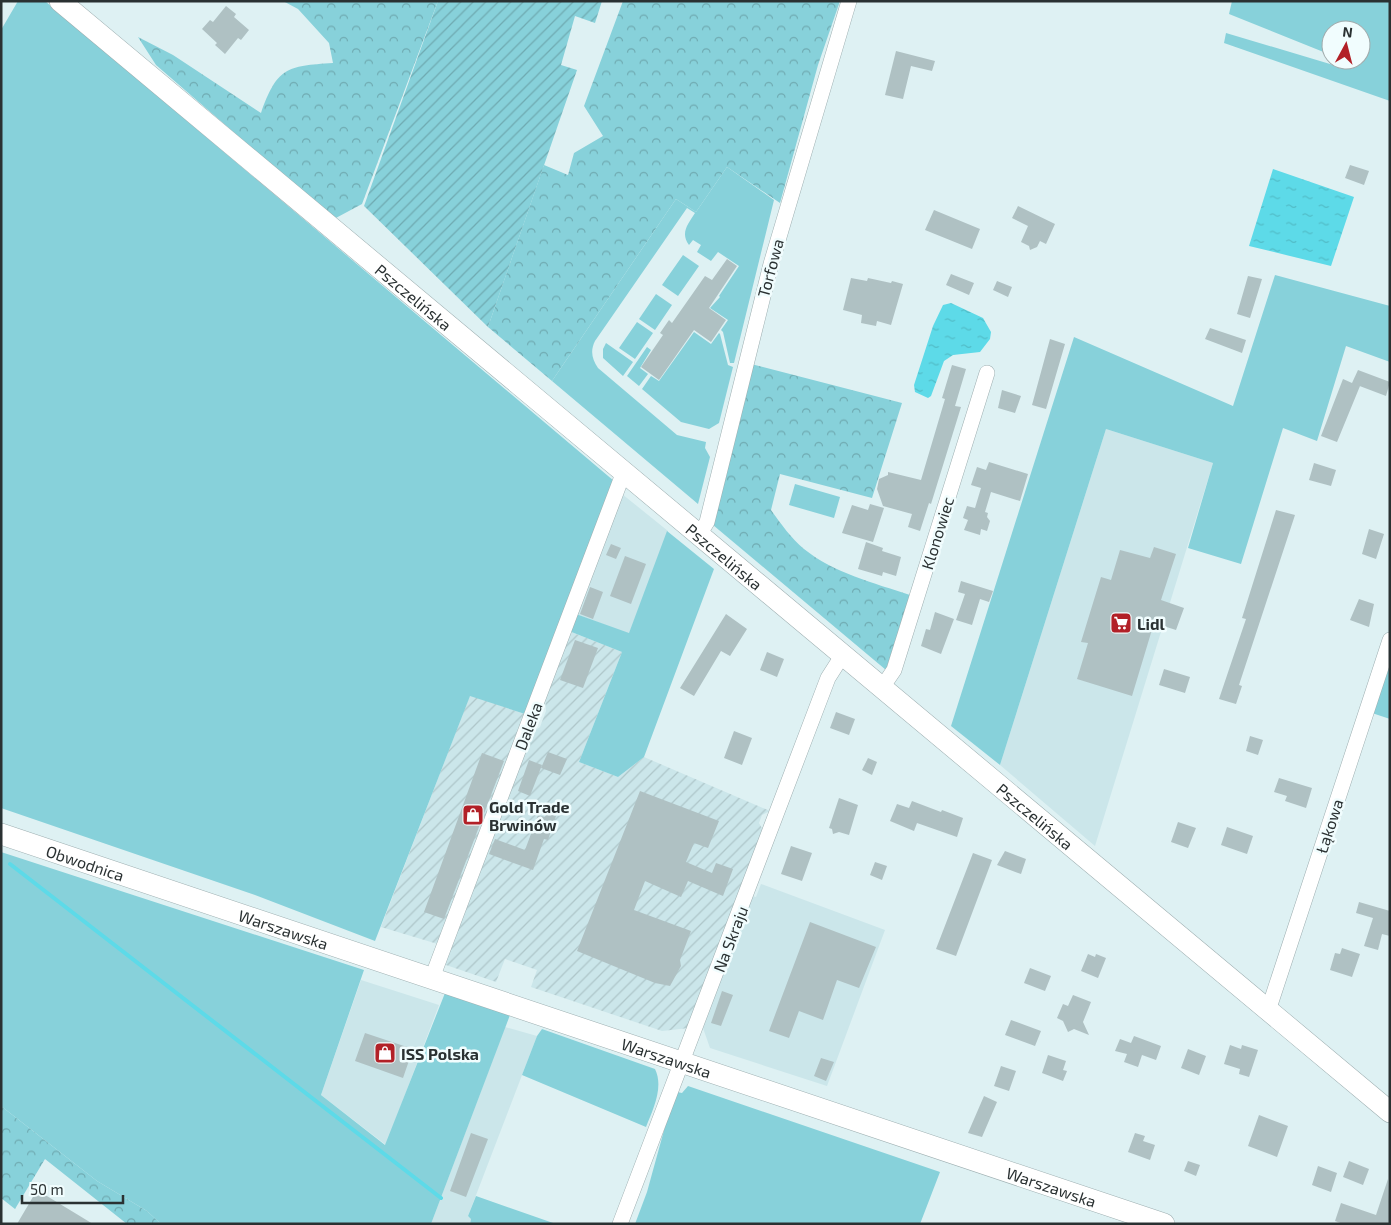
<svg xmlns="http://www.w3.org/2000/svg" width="1391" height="1225" font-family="'Exo 2',sans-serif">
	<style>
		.built { fill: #cbe6ea }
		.industrial { fill: url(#industrial-furrows) }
		.green { fill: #87d1da }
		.forest { fill: url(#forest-crowns) }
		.garden { fill: url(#garden-furrows) }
		.water { fill: url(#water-ripples) }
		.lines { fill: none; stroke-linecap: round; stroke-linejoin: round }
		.stream { stroke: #5ddae8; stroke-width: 4 }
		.building { fill: #afc1c3 }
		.street-casing { stroke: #9eafb1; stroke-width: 16 }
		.secondary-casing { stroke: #9eafb1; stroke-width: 22 }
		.street { stroke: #fff; stroke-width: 15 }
		.secondary { stroke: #fff; stroke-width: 21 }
		.labels { text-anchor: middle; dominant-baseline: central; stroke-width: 5; stroke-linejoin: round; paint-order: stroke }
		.street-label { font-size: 16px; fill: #2a3132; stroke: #f1fdfe }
		.poi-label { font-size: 16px; font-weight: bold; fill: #2a3132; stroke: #f1fdfe; text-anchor: start }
	</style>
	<defs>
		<pattern id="industrial-furrows" width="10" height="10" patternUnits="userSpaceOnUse" patternTransform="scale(1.25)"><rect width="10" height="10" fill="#cbe6ea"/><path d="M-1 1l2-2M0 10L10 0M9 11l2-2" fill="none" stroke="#aec6c9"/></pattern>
		<pattern id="forest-crowns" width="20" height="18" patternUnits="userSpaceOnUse" patternTransform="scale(1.25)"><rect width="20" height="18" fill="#87d1da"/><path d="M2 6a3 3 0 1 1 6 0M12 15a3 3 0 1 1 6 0" fill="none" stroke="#6faab1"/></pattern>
		<pattern id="garden-furrows" width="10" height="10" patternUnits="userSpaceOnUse" patternTransform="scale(1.25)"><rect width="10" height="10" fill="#87d1da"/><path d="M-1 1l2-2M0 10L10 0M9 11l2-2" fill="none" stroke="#6faab1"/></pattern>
		<pattern id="water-ripples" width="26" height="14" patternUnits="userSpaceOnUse" patternTransform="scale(1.25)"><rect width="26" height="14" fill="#5ddae8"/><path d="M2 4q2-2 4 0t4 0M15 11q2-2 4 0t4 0" fill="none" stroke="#51bcc7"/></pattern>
	</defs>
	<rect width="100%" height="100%" fill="#def1f3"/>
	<path class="built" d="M 1106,429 L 1213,463 L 1095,846 L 1000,765 Z
		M 622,494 L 668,531 L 629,634 L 576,614 Z
		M 761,884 L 885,930 L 827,1086 L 710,1048 L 703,1028 L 752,896 L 756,897 Z
		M 361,980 L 439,1005 L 386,1145 L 321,1095 Z
		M 505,1027 L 537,1036 L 468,1216 L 471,1219 L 470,1224 L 431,1224 Z"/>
	<path class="industrial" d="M 569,631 L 622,652 L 579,762 L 618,777 L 644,757 L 770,811 L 762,815 L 759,823 L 763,830 L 689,1028 L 662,1031 L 531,987 L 537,970 L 505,959 L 496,982 L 443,964 L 531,733 L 540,727 L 546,711 L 545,697 Z
		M 470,695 L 525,714 L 441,945 L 381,927 Z"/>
	<path class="green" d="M 18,1 L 45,1 L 614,481 L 525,714 L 470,696 L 375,941 L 255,895 L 1,808 L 1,30 Z
		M 1232,1 L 1390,1 L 1390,101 L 1224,43 L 1226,33 L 1340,67 L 1338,60 L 1361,60 L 1361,30 L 1331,30 L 1331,55 L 1229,14 Z
		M 727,167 L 774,200 L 734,363 L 730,363 L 723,332 L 721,330 L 728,320 L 710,308 L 720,297 L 719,296 L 739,266 L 718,252 L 711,261 L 697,252 L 701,245 L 693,240 L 689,245 C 680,233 688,224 695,213 L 687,208 L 595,341 C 590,351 592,359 598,368 L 677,435 L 706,442 L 705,448 L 710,457 L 698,504 L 552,381 L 676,199 L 696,212 Z
		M 683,255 L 699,266 L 678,296 L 662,285 Z
		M 1275,275 L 1390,306 L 1390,362 L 1346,346 L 1317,441 L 1283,428 L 1241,564 L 1188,548 L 1213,463 L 1106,429 L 1000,765 L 951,726 L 1074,337 L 1233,406 Z
		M 656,294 L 672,305 L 655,330 L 639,319 Z
		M 637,322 L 653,333 L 635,359 L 619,348 Z
		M 694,332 L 711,344 L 719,333 L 720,334 L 728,365 L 733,367 L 719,423 L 709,429 L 681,422 L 642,389 L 651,376 L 659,381 Z
		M 606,343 L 633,362 L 623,376 L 603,358 L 603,349 Z
		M 647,347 L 651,350 L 640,368 L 648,374 L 639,386 L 627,376 Z
		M 795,484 L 840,497 L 834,518 L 789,505 Z
		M 667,531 L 714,569 L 644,757 L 618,777 L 579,762 L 622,652 L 569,631 L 576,614 L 629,633 Z
		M 1390,656 L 1390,719 L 1372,713 Z
		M 1,852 L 364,970 L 321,1095 L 385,1145 L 445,993 L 510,1015 L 431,1224 L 161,1224 L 147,1211 L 97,1181 L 1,1106 Z
		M 542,1029 L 655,1069 C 664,1087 653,1110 646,1127 L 522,1075 L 537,1036 Z
		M 688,1086 L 940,1172 L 920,1224 L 635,1224 L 647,1192 L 671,1105 L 677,1092 L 682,1093 Z
		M 476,1196 L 556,1224 L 470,1224 L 471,1219 L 468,1216 Z"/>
	<path class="forest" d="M 283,1 L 438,1 L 362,204 L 334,219 L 156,65 L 138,37 L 173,55 L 261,113 C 277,68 286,66 333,63 L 329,43 L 298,9 Z
		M 623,1 L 840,1 L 818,65 L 780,203 L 727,167 L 696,212 L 676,199 L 552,381 L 488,327 L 544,165 L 568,175 L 574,153 L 603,136 L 584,106 Z
		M 751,364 L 902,403 L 872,498 L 780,474 L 771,510 C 781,524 791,538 804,549 C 834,573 874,583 910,595 L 886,670 L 713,525 Z
		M 1,1106 L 97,1181 L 147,1211 L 161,1224 L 127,1224 L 45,1159 L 15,1209 L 1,1198 Z"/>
	<path class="garden" d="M 438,1 L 602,1 L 595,23 L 575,16 L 561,65 L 577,70 L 488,327 L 364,206 Z"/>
	<path class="water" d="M 1273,169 L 1354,197 L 1331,266 L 1249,246 Z
		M 951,303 L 983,318 L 991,332 L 990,339 L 980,352 L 953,355 L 944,361 L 931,396 L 928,398 L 915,392 L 914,385 L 933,326 L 943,305 Z"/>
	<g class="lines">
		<path class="stream" d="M 10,864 L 441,1198"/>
	</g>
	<path class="building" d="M 226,6 L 236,14 L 234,17 L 249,30 L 241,40 L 238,38 L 225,54 L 215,45 L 217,43 L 202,29 L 210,20 L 213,22 Z
		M 896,51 L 935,61 L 932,71 L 911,66 L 903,99 L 885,95 Z
		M 1350,165 L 1369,171 L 1364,185 L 1345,178 Z
		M 1018,206 L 1055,224 L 1046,244 L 1040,241 L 1037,247 L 1030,250 L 1029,246 L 1021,242 L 1028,226 L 1012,218 Z
		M 934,210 L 980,229 L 972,249 L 925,230 Z
		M 727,259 L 737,266 L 709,308 L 726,320 L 711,342 L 694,330 L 659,380 L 641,367 L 663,335 L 660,333 L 669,320 L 672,323 L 705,276 L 712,280 Z
		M 951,274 L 974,283 L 969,295 L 946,285 Z
		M 1248,276 L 1262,279 L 1250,318 L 1237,314 Z
		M 851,278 L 867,281 L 868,278 L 891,283 L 892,281 L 903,284 L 891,325 L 877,321 L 876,326 L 861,323 L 862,315 L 843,310 Z
		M 997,281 L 1012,287 L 1008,297 L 993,290 Z
		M 1210,328 L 1246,340 L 1242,353 L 1205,339 Z
		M 1050,339 L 1065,344 L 1046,409 L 1032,405 Z
		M 952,365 L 966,369 L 955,406 L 961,407 L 931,504 L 929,503 L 920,531 L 908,527 L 912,514 L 883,506 L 877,489 L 879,479 L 888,475 L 888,472 L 921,480 L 945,399 L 942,398 Z
		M 1358,370 L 1390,382 L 1386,396 L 1357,385 L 1360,386 L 1337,442 L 1321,436 L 1343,379 L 1352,383 Z
		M 1002,390 L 1021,396 L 1015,413 L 998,408 Z
		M 989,462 L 1028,474 L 1020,501 L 991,492 L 985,512 L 988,513 L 987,517 L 990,521 L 987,531 L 981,529 L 980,535 L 964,530 L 968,520 L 963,518 L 967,506 L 975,508 L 981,488 L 971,485 L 977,467 L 986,470 Z
		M 1314,463 L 1336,470 L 1331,486 L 1309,480 Z
		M 870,504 L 884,508 L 873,542 L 842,533 L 852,505 L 868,510 Z
		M 1276,510 L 1295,515 L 1239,685 L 1242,686 L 1236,704 L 1219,699 L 1246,619 L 1242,618 Z
		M 1369,529 L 1384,534 L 1376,559 L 1362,554 Z
		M 866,542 L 883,548 L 882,551 L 901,557 L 896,576 L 883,572 L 882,576 L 858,569 Z
		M 611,544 L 621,548 L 616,559 L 606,555 Z
		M 1154,547 L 1176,554 L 1161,600 L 1184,608 L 1176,630 L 1154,623 L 1132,696 L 1077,679 L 1088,643 L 1081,642 L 1101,577 L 1111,580 L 1120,550 L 1150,558 Z
		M 625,556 L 646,564 L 631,604 L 610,596 Z
		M 961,581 L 993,591 L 989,602 L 980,599 L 972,625 L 956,620 L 965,594 L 958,592 Z
		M 590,587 L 603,592 L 593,619 L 580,614 Z
		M 1359,599 L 1374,604 L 1369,627 L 1350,620 Z
		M 935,612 L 954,619 L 941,654 L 921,646 L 926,629 L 930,630 Z
		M 726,614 L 747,629 L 730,656 L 721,651 L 694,696 L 680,688 Z
		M 575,640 L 598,648 L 583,688 L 560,680 Z
		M 767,652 L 784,659 L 777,677 L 760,670 Z
		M 1164,669 L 1190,677 L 1185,693 L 1159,685 Z
		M 836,712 L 855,719 L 849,735 L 830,728 Z
		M 734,731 L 752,738 L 742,765 L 724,758 Z
		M 1250,736 L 1263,740 L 1258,755 L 1246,751 Z
		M 548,752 L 567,759 L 560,775 L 541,768 Z
		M 482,753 L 504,761 L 444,919 L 424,912 Z
		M 868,758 L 877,762 L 872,775 L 862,770 Z
		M 529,760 L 542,765 L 530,796 L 518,791 Z
		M 1279,778 L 1312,788 L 1306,808 L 1285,801 L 1287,796 L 1274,792 Z
		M 640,791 L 719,821 L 708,848 L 694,843 L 686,862 L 712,873 L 716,863 L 733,869 L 723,896 L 688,881 L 681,897 L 645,881 L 634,910 L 691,931 L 680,960 L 681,966 L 670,986 L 655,983 L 577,951 Z
		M 839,798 L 858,805 L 849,835 L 839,832 L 833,834 L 832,829 L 829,828 Z
		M 912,801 L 941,812 L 942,810 L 963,818 L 957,837 L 917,823 L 914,831 L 890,821 L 897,804 L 909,808 Z
		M 547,813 L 556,816 L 548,840 L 544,839 L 533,870 L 489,854 L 495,839 L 525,850 L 538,815 L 545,817 Z
		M 1178,822 L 1196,828 L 1188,848 L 1171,842 Z
		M 1227,827 L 1253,836 L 1247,854 L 1221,845 Z
		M 791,846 L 812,853 L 802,881 L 781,874 Z
		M 1005,851 L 1026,859 L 1021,874 L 997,865 Z
		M 973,853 L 992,860 L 956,956 L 936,949 Z
		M 875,862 L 887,866 L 882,880 L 870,875 Z
		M 1359,902 L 1390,911 L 1390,936 L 1382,934 L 1378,950 L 1364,946 L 1373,918 L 1356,913 Z
		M 810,922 L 876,947 L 859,988 L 837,980 L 823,1020 L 799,1011 L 789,1038 L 769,1031 Z
		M 1342,948 L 1360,954 L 1352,977 L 1330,970 L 1335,953 L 1340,954 Z
		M 1088,954 L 1095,957 L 1096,954 L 1106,958 L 1098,978 L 1081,971 Z
		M 1030,968 L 1051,976 L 1045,991 L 1024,983 Z
		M 722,991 L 733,995 L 721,1026 L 711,1023 Z
		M 1073,995 L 1091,1002 L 1083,1022 L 1089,1035 L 1074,1029 L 1068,1032 L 1063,1021 L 1057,1018 L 1063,1004 L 1068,1006 Z
		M 1011,1020 L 1041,1031 L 1035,1046 L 1005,1035 Z
		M 365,1033 L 413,1049 L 403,1078 L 355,1061 Z
		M 1134,1036 L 1161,1046 L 1156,1060 L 1142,1055 L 1138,1067 L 1124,1062 L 1127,1054 L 1115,1051 L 1120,1039 L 1131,1043 Z
		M 1230,1045 L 1241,1049 L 1242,1045 L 1258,1050 L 1249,1077 L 1239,1074 L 1240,1069 L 1224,1064 Z
		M 1188,1049 L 1206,1056 L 1199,1075 L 1181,1068 Z
		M 1048,1055 L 1066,1061 L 1063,1070 L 1067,1071 L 1063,1081 L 1042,1073 Z
		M 821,1058 L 834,1062 L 826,1081 L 814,1076 Z
		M 1001,1066 L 1016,1071 L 1009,1091 L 994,1086 Z
		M 984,1096 L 997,1102 L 982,1137 L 968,1133 Z
		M 1259,1115 L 1288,1126 L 1277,1157 L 1248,1146 Z
		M 471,1133 L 488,1139 L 466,1197 L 450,1191 Z
		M 1135,1133 L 1145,1136 L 1143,1141 L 1155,1145 L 1150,1160 L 1128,1152 Z
		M 1188,1161 L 1200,1165 L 1196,1176 L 1184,1171 Z
		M 1349,1161 L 1369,1169 L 1363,1185 L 1343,1177 Z
		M 1318,1166 L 1337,1173 L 1331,1192 L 1312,1185 Z
		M 1388,1179 L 1390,1224 L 1343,1224 L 1335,1221 L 1341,1203 L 1376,1215 Z
		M 37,1190 L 93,1224 L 17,1224 Z"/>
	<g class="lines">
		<g class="street-casing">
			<path id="street" d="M 698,536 L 707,522 L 771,264 L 849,1
				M 881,689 L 894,670 L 987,373
				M 432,978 L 623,474
				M 1268,1011 L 1390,640
				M 620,1224 L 828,678 L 842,656"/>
		</g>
		<g class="secondary-casing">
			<g id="secondary">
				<path id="s1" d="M 60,1 L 1390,1112"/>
				<path id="s2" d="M 1,834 L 1164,1224"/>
			</g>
		</g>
		<use href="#street" class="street"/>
		<use href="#secondary" class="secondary"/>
	</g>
	<defs>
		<g id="supermarket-square" transform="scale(1.125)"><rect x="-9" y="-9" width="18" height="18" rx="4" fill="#b22027" stroke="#f1fdfe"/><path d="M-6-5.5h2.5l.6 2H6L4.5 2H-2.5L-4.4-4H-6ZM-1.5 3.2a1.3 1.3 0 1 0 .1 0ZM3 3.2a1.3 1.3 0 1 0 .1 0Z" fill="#fff"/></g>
		<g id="shop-square" transform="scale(1.125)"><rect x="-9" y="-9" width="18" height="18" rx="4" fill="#b22027" stroke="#f1fdfe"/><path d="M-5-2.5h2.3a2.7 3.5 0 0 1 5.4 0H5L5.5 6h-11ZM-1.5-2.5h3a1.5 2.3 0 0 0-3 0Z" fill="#fff"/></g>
	</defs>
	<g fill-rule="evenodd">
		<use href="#supermarket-square" x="1121" y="623"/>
		<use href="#shop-square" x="473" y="815"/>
		<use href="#shop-square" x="385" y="1053"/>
	</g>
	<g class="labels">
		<g class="street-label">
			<text transform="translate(770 268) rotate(-75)">Torfowa</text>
			<text stroke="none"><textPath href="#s1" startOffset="461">Pszczelińska</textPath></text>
			<text transform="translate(937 533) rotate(-73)">Klonowiec</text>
			<text stroke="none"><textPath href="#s1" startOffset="866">Pszczelińska</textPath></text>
			<text transform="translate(528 726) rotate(-69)">Daleka</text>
			<text stroke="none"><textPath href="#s1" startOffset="1271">Pszczelińska</textPath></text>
			<text transform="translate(1329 826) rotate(-72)">Łąkowa</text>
			<text stroke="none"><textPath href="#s2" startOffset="89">Obwodnica</textPath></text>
			<text stroke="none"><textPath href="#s2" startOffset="298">Warszawska</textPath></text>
			<text transform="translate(730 939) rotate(-69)">Na Skraju</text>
			<text stroke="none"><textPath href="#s2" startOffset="702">Warszawska</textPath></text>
			<text stroke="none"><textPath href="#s2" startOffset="1108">Warszawska</textPath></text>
		</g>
		<g class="poi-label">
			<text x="1137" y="623">Lidl</text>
			<text x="489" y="806">Gold Trade<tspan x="489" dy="18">Brwinów</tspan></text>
			<text x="401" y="1053">ISS Polska</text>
		</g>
	</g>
	<rect width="1391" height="1225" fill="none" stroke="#2a3132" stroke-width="5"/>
	<g transform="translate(1346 45) rotate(7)"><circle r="24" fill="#f1fdfe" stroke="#a1abac"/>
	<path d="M0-4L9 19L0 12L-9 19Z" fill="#b22027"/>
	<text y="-8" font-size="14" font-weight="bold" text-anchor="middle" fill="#2a3132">N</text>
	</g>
	<path d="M22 1195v8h101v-8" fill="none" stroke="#2a3132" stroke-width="2.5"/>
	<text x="30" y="1195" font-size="15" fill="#2a3132" stroke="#f1fdfe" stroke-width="4" paint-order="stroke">50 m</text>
</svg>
